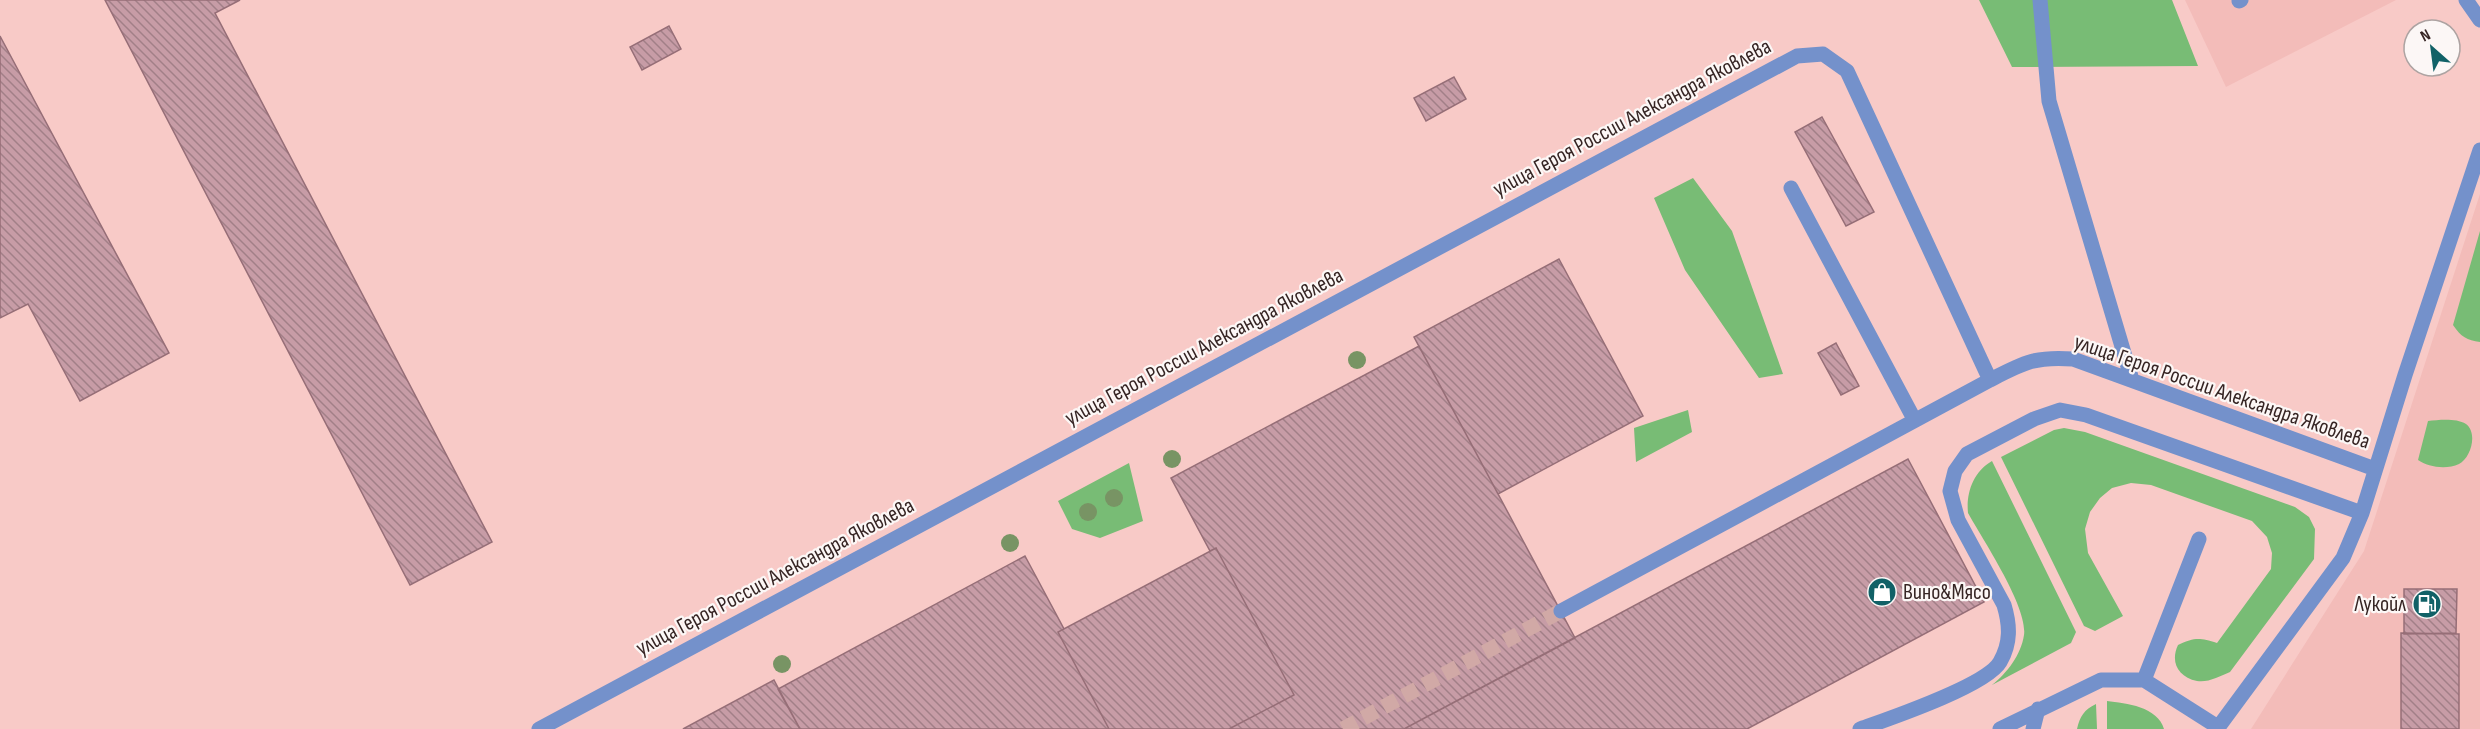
<svg xmlns="http://www.w3.org/2000/svg" width="2480" height="729" font-family="'Sofia Sans Condensed',sans-serif">
	<style>
		.built { fill: #f3bcb9 }
		.green { fill: #78bc75 }
		.building { fill: url(#building-back-hatch); stroke: #966e77; stroke-width: 1.5 }
		.lines { fill: none; stroke-linecap: round; stroke-linejoin: round }
		.minor-tunnel { stroke: #d1a9a6; stroke-width: 15; stroke-dasharray: 15 8; stroke-linecap: butt }
		.minor { stroke: #7491cb; stroke-width: 15 }
		.tree { fill: #789464 }
		.labels { text-anchor: middle; dominant-baseline: central; stroke-width: 4.5; stroke-linejoin: round; paint-order: stroke }
		.street-label { font-size: 22px; fill: #362524; stroke: #fcf7f6 }
		.poi-label { font-size: 22px; fill: #362524; stroke: #fcf7f6; text-anchor: start }
	</style>
	<defs>
		<pattern id="building-back-hatch" width="6" height="6" patternUnits="userSpaceOnUse" patternTransform="scale(1.5)"><rect width="6" height="6" fill="#c79ca6"/><path d="M-1 5l2 2M0 0l6 6M5-1l2 2" fill="none" stroke="#a27f87"/></pattern>
	</defs>
	<rect width="100%" height="100%" fill="#f8cac7"/>
	<path class="built" d="M 2185,0 L 2396,0 L 2226,87 Z
		M 2480,194 L 2480,729 L 2251,729 L 2364,551 Z"/>
	<path class="green" d="M 1979,0 L 2172,0 L 2198,66 L 2012,67 Z
		M 1693,178 L 1732,231 L 1783,374 L 1759,378 L 1685,270 L 1654,198 Z
		M 2480,231 L 2480,342 C 2467,340 2461,337 2453,325 Z
		M 1688,410 L 1692,432 L 1636,462 L 1634,428 Z
		M 2428,421 C 2439,420 2456,418 2466,424 C 2478,433 2471,458 2459,464 C 2446,470 2428,467 2418,460 Z
		M 2064,428 L 2085,432 L 2295,507 L 2309,517 L 2315,529 L 2314,559 L 2230,672 C 2220,676 2208,683 2197,681 C 2178,677 2170,662 2178,645 C 2195,637 2200,638 2217,643 L 2271,569 L 2272,553 L 2267,537 L 2252,521 L 2151,485 L 2131,483 L 2112,488 L 2100,498 L 2090,512 L 2085,529 L 2088,553 L 2123,616 L 2095,631 L 2084,626 L 2001,457 L 2054,430 Z
		M 1992,461 L 2076,632 L 2071,643 L 1992,685 C 2007,673 2021,655 2024,635 C 2028,607 1983,540 1968,513 C 1966,493 1973,472 1992,461 Z
		M 1129,463 L 1143,521 L 1100,538 L 1072,529 L 1058,501 Z
		M 2107,701 C 2126,703 2158,707 2164,729 L 2107,729 Z
		M 2096,704 L 2097,729 L 2077,729 C 2080,716 2084,710 2096,704 Z"/>
	<path class="building" d="M 105,0 L 240,0 L 215,13 L 492,542 L 410,585 Z
		M 669,26 L 681,49 L 642,70 L 630,47 Z
		M 0,36 L 169,353 L 80,401 L 28,304 L 0,318 Z
		M 1454,77 L 1466,99 L 1426,121 L 1414,98 Z
		M 1822,117 L 1874,212 L 1846,226 L 1795,132 Z
		M 1559,259 L 1643,416 L 1498,494 L 1414,337 Z
		M 1836,343 L 1859,386 L 1841,395 L 1818,353 Z
		M 1419,346 L 1575,638 L 1404,729 L 1229,729 L 1294,695 L 1216,548 L 1210,551 L 1171,478 Z
		M 1908,459 L 1984,602 L 1747,729 L 1404,729 Z
		M 1216,548 L 1294,695 L 1229,729 L 1109,729 L 1058,632 Z
		M 1025,556 L 1064,629 L 1058,632 L 1109,729 L 800,729 L 778,689 Z
		M 2404,589 L 2457,589 L 2456,633 L 2404,634 Z
		M 2401,633 L 2459,634 L 2459,729 L 2401,729 Z
		M 774,680 L 800,729 L 683,729 Z"/>
	<g class="lines">
		<path class="minor-tunnel" d="M 1343,729 L 1561,611"/>
		<path class="minor" d="M 2040,0 L 2049,101 L 2132,380
			M 2466,0 L 2480,20
			M 2239,1 L 2241,0
			M 1791,188 L 1914,419
			M 1561,611 L 1990,380
			M 2144,680 L 2199,539
			M 539,729 L 1797,56 L 1823,54 L 1847,71 L 1990,380 C 2023,363 2035,356 2073,359 L 2375,469
			M 1860,729 C 1888,719 1986,686 2000,662 C 2011,643 2010,625 2004,605 L 1958,520 L 1950,491 L 1955,471 L 1967,454 L 2034,419 L 2060,410 L 2086,415 L 2362,513
			M 2000,729 L 2101,680 L 2144,680 L 2218,727
			M 2033,729 L 2038,709
			M 2217,729 L 2343,558 L 2362,513 L 2405,375 L 2480,150"/>
	</g>
	<g class="tree">
		<circle cx="1357" cy="360" r="9"/>
		<circle cx="1172" cy="459" r="9"/>
		<circle cx="1114" cy="498" r="9"/>
		<circle cx="1088" cy="512" r="9"/>
		<circle cx="1010" cy="543" r="9"/>
		<circle cx="782" cy="664" r="9"/>
	</g>
	<defs>
		<g id="shop-disc" transform="scale(1.5)"><circle r="9.5" fill="#116167" stroke="#fcf7f6"/><path d="M-5-2.5h2.3a2.7 3.5 0 0 1 5.4 0H5L5.5 6h-11ZM-1.5-2.5h3a1.5 2.3 0 0 0-3 0Z" fill="#fff"/></g>
		<g id="fuel-disc" transform="scale(1.5)"><circle r="9.5" fill="#116167" stroke="#fcf7f6"/><path d="M-5.5-6h7V0h2V4h1.3V-2.5L3-4.5l.8-.8L6-3V5H2.5V1h-1V6h-7ZM-4.2-4.7v3.2H.2V-4.7Z" fill="#fff"/></g>
	</defs>
	<g fill-rule="evenodd">
		<use href="#shop-disc" x="1882" y="592"/>
		<use href="#fuel-disc" x="2427" y="604"/>
	</g>
	<g class="labels">
		<g class="street-label">
			<text transform="translate(1632 118) rotate(-28)">улица Героя России Александра Яковлева</text>
			<text transform="translate(1204 347) rotate(-28)">улица Героя России Александра Яковлева</text>
			<text transform="translate(2222 392) rotate(19)">улица Героя России Александра Яковлева</text>
			<text transform="translate(775 577) rotate(-28)">улица Героя России Александра Яковлева</text>
		</g>
		<g class="poi-label">
			<text x="1903" y="592">Вино&amp;Мясо</text>
			<text x="2406" y="604" text-anchor="end">Лукойл</text>
		</g>
	</g>
	<g transform="translate(2432 48) rotate(332)"><circle r="28" fill="#fcf7f6" stroke="#ada3a2" stroke-width="1.5"/>
	<path d="M0-4.5L10 22L0 15L-10 22Z" fill="#116167"/>
	<text y="-9" font-size="16" font-weight="bold" text-anchor="middle" fill="#362524">N</text>
	</g>
</svg>
